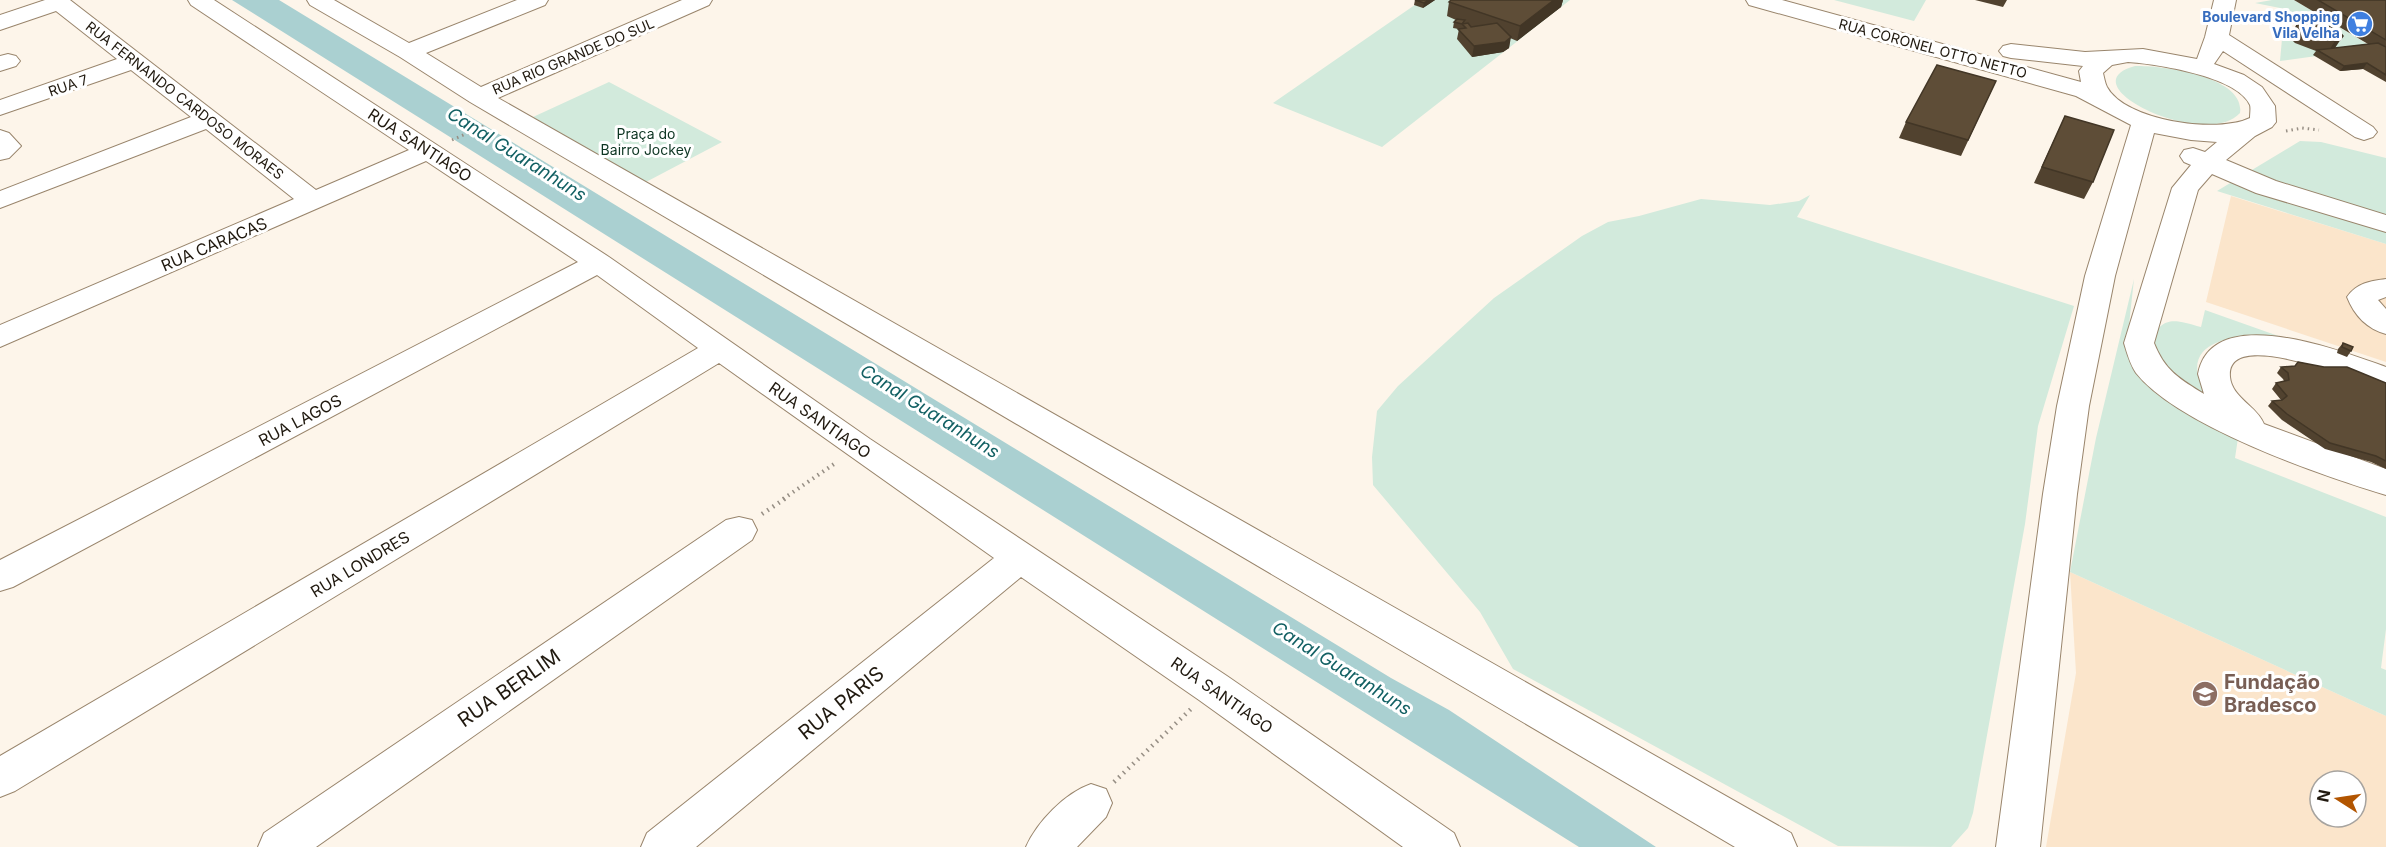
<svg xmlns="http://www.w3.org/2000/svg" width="2386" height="847" font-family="Inter,sans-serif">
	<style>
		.built { fill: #fbe5cb; fill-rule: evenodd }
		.green { fill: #d2eadc }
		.water { fill: #aad0d1 }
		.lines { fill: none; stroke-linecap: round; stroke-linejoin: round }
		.minor-casing { stroke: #99856c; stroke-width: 2 }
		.path-far2 { stroke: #978f85; stroke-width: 3; stroke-dasharray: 1.5 4; stroke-linecap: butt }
		.path-far1 { stroke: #978f85; stroke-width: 4; stroke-dasharray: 1.5 4.5; stroke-linecap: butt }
		.path { stroke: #978f85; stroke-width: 4.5; stroke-dasharray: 1.5 5; stroke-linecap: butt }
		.minor { fill: #fff; fill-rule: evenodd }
		.wall { fill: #51422f }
		.shaded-wall { fill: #423626 }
		.building { fill: #5e4d37; stroke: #423626; stroke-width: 1.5 }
		.labels { text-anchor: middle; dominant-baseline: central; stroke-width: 6; stroke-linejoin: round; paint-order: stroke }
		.far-shop-label { font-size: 14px; font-weight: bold; fill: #366cbe; stroke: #fff; text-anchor: end }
		.far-street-label { font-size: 14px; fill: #20190f; stroke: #fff }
		.far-park-label { font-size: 14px; fill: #0d3522; stroke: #fff }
		.street-label { font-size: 16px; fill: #20190f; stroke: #fff }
		.water-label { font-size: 18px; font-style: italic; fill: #126063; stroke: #fff }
		.near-education-label { font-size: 20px; font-weight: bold; fill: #785e54; stroke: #fff; text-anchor: start }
		.near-street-label { font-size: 20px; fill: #20190f; stroke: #fff }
	</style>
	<rect width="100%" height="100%" fill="#fdf5ea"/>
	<path class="built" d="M 2231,196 L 2386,244 L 2386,362 L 2206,302 Z
		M 2070,572 L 2386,716 L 2386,847 L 2046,847 L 2076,673 ZM 2320,781 L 2356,781 L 2356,817 L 2320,817 Z"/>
	<path class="green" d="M 1422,0 L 1570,0 L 1382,147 L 1273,103 Z
		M 1834,0 L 1926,0 L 1914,21 Z
		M 2272,0 L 2294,0 L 2374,48 L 2280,61 L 2283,28 L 2296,30 L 2297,19 L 2285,16 L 2285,9 L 2255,3 Z
		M 2135,66 C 2160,65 2246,76 2240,113 C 2206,151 2065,85 2135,66 Z
		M 609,82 L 722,142 L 646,182 L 533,117 Z
		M 2300,141 L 2321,142 L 2386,158 L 2386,244 L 2217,191 Z
		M 1810,195 L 1797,217 L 2074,306 L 2038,426 L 2025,524 L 1973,813 L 1968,828 L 1951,847 L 1838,846 L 1513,669 L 1480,612 L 1373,485 L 1372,457 L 1377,411 L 1398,386 L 1494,298 L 1582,236 L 1608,222 L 1639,216 L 1701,199 L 1770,205 L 1799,201 Z
		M 2134,279 L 2127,343 L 2238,438 L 2235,458 L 2386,517 L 2386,629 L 2381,668 L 2386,670 L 2386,716 L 2070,572 L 2096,438 Z
		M 2205,310 L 2284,338 C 2244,333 2172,336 2206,395 L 2175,381 L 2149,344 C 2162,315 2173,319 2201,327 Z"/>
	<path class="water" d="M 232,0 L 279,0 L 1391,678 L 1449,710 L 1656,847 L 1579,847 Z"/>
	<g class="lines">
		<g class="minor-casing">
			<path id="minor" d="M 45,0 L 70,0 L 316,190 L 409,150 L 191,5 L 188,0 L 214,0 L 609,257 L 870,439 L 1227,676 L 1454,833 L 1460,847 L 1403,847 L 1199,700 L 1021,577 L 696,847 L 641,847 L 647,833 L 994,558 L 719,363 L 15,791 L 0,797 L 0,756 L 698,348 L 597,275 L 13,587 L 0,591 L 0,560 L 578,262 L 426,161 L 0,347 L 0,325 L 294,199 L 206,129 L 0,208 L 0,191 L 191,117 L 131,70 L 0,115 L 0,100 L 117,59 L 56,11 L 0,30 L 0,15 Z
				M 307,0 L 334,0 L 409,43 L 517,0 L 548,0 L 545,5 L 426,53 L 481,87 L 682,0 L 712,0 L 709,5 L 498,98 L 1791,833 L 1797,847 L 1735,847 L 470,102 L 400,57 L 310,5 Z
				M 1746,0 L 1782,0 L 2081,82 L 2079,71 L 2083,66 L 2011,58 L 2003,56 L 1999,51 L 2003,46 L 2011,44 L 2085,52 L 2143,49 L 2197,59 L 2205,37 L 2214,0 L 2236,0 L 2229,35 L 2373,127 L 2377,132 L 2373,137 L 2364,140 L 2355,137 L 2223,51 L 2214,64 L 2244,75 L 2262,87 L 2275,106 L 2276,122 L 2272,127 L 2255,136 L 2226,160 L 2276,181 L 2386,215 L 2386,232 L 2256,193 L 2212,174 L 2198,190 L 2154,343 C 2165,371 2180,379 2204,394 L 2198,374 C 2212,300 2343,352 2386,367 L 2386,390 C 2364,384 2225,324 2230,377 C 2232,398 2257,406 2264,424 L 2386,469 L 2386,495 C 2320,475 2178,426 2136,373 C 2130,364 2127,353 2124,343 L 2172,188 L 2191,165 L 2184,162 L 2180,156 L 2184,150 L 2193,148 L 2205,152 L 2217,142 L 2191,140 L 2154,133 L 2115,276 L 2089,406 L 2077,494 L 2040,847 L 1996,847 L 2043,494 L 2057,406 L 2085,276 L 2131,125 L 2076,96 L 1749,5 ZM 2128,62 C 2156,64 2237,76 2250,105 C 2251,108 2250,114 2250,118 C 2218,134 2125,121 2107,87 C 2105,83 2104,77 2103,73 L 2112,65 Z
				M 8,54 L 16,56 L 20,61 L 16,66 L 0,71 L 0,56 Z
				M 0,130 L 9,133 L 21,146 L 9,158 L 0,160 Z
				M 2386,279 L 2386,297 L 2378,300 L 2386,309 L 2386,334 C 2367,329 2354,315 2347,297 C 2357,283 2370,281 2386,279 Z
				M 739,517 L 752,520 L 757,530 L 752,540 L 316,847 L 258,847 L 264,833 L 726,520 Z
				M 1091,784 L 1106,789 L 1112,803 L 1106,817 L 1077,847 L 1026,847 C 1037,822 1065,793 1091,784 Z"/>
		</g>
		<path class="path-far2" d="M 2286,131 L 2302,128 L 2319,130
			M 452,140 L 486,125"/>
		<path class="path-far1" d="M 783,499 L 837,462"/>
		<path class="path" d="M 762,514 L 786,498
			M 1114,782 L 1191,709"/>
		<use href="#minor" class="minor"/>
	</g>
	<path class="wall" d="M 1415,0 L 1435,0 L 1423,8 L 1414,5 Z
		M 1451,0 L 1563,0 L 1561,7 L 1517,41 L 1510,38 L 1509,48 L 1503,52 L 1472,57 L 1457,39 L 1459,29 L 1453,28 L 1454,22 L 1456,20 L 1447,16 L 1449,2 Z
		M 1975,0 L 2007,0 L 2003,7 Z
		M 2294,0 L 2386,0 L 2386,82 L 2363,69 L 2340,71 L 2313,55 L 2316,51 L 2295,43 L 2289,37 L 2297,25 L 2338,30 L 2335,48 L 2368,44 Z
		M 1996,81 L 1961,156 L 1899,138 L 1906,122 Z
		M 2065,116 L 2093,182 L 2084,199 L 2034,183 Z
		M 2343,343 L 2351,351 L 2347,357 L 2337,353 L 2338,349 Z
		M 2281,367 L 2386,383 L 2386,469 L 2371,462 L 2325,449 L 2282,420 L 2268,406 L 2272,401 L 2281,400 L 2272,389 L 2276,383 L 2284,381 L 2283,379 L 2277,373 Z"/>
	<path class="shaded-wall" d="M 1429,0 L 1435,0 L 1423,8 L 1424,3 Z
		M 1554,0 L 1563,0 L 1561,7 L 1517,41 L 1520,26 Z
		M 2343,36 L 2333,51 L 2328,52 L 2335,41 Z
		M 1511,37 L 1509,48 L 1503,52 L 1472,57 L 1474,46 Z
		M 2367,63 L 2363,69 L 2340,71 L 2344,66 Z"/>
	<path class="building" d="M 1415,0 L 1429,0 L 1424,3 Z
		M 1451,0 L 1554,0 L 1520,26 L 1449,2 Z
		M 2318,0 L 2386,0 L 2386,40 Z
		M 1457,19 L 1465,20 L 1462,24 L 1454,22 Z
		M 2304,22 L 2325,25 L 2338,30 L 2343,36 L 2340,40 L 2335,41 L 2321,40 L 2302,33 L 2296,27 L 2297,25 Z
		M 1468,23 L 1471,27 L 1497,23 L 1511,37 L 1505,42 L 1474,46 L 1458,29 L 1466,28 L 1462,24 Z
		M 2378,43 L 2386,47 L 2386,75 L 2367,63 L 2344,66 L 2317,50 Z
		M 1937,65 L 1996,81 L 1968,140 L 1906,122 Z
		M 2065,116 L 2114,130 L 2093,182 L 2042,167 Z
		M 2343,343 L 2353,347 L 2351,351 L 2342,347 Z
		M 2298,362 L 2324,367 L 2347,367 L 2386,383 L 2386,461 L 2376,456 L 2330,443 L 2287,414 L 2272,401 L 2282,400 L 2287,396 L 2276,383 L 2289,380 L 2288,373 L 2281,367 L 2295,366 Z"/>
	<defs>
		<g id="supermarket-disc" transform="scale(1.35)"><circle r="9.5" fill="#3f7fe0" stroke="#fff"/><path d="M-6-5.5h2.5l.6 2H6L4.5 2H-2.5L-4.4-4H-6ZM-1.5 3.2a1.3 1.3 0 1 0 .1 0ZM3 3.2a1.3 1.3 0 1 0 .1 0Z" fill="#fff"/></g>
		<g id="school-disc" transform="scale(1.35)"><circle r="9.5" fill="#8d6e63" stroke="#fff"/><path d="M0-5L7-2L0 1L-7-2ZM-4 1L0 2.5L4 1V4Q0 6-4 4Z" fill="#fff"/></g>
	</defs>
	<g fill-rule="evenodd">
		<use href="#supermarket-disc" x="2360" y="24"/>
		<use href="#school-disc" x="2205" y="694"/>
	</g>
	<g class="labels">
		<g class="far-shop-label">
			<text x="2340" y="16">Boulevard Shopping<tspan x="2340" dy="16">Vila Velha</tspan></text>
		</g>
		<g class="far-street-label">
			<text transform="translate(1933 48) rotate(15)">RUA CORONEL OTTO NETTO</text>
			<text transform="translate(573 56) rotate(-23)">RUA RIO GRANDE DO SUL</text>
			<text transform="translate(68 85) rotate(-19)">RUA 7</text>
			<text transform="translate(185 100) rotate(38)">RUA FERNANDO CARDOSO MORAES</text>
		</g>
		<g class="far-park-label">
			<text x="646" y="133">Praça do<tspan x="646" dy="16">Bairro Jockey</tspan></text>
		</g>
		<g class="street-label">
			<text transform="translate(420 145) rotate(33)">RUA SANTIAGO</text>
			<text transform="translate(214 244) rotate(-23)">RUA CARACAS</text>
			<text transform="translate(300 420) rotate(-28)">RUA LAGOS</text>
			<text transform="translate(820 420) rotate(35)">RUA SANTIAGO</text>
			<text transform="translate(360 564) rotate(-31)">RUA LONDRES</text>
			<text transform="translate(1222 695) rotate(35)">RUA SANTIAGO</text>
		</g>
		<g class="water-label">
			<text transform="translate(517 154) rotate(32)">Canal Guaranhuns</text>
			<text transform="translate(930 411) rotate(32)">Canal Guaranhuns</text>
			<text transform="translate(1342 668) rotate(32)">Canal Guaranhuns</text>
		</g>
		<g class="near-education-label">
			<text x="2224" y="682">Fundação<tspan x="2224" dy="23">Bradesco</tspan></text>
		</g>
		<g class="near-street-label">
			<text transform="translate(509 688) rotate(-35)">RUA BERLIM</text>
			<text transform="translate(841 703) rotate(-39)">RUA PARIS</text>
		</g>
	</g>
	<g transform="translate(2338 799) rotate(282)"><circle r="28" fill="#ffffff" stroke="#a6a39f" stroke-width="1.5"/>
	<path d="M0-4.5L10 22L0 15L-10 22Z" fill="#b25500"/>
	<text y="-9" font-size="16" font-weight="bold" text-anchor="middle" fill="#20190f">N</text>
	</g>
</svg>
